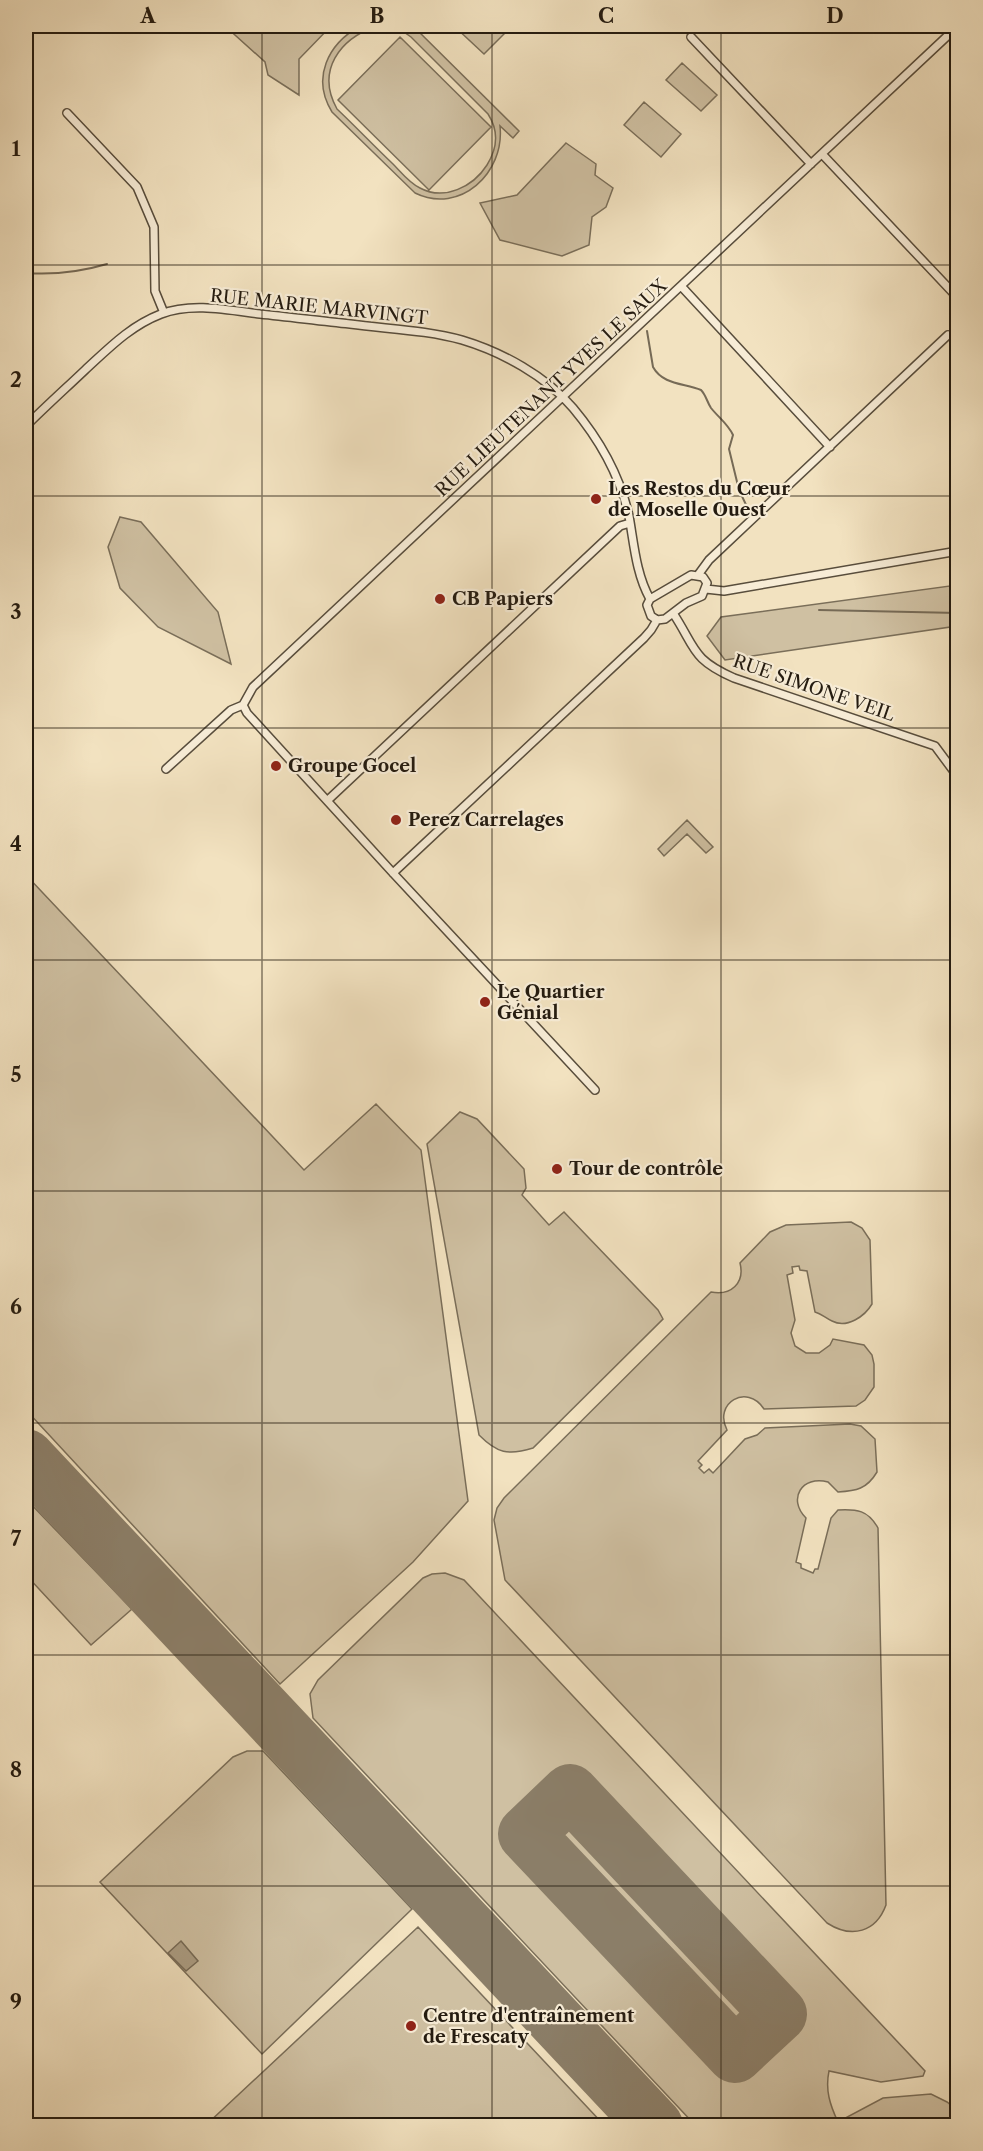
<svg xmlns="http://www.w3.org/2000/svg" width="983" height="2151" font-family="'Libre Caslon Text',serif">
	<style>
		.green { fill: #cfc0a2; stroke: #7a6e59; stroke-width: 1.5 }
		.water { fill: #ac9e84; stroke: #766a56; stroke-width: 1.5 }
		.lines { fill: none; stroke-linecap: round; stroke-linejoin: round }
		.stream { stroke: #766a56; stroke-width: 2 }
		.runway { stroke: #8b7e68; stroke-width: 56 }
		.minor-casing { stroke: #584d3c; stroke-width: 10 }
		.minor { stroke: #f7ecd6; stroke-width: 7 }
		.grid { fill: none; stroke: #241b10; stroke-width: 1.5; stroke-opacity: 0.55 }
		.poi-dot { fill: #8f2418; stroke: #f7ecd6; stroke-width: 2 }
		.labels { text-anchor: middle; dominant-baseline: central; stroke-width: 4.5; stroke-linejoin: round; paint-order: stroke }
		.street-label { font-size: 18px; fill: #241b10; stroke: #f7ecd6 }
		.poi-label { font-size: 18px; font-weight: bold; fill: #241b10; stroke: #f7ecd6; text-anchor: start }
		.neatline { fill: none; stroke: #241b10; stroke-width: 2 }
		.grid-label { font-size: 20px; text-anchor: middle; font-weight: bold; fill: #241b10 }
	</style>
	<rect width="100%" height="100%" fill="#f2e2c0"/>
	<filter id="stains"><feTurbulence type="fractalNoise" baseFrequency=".00333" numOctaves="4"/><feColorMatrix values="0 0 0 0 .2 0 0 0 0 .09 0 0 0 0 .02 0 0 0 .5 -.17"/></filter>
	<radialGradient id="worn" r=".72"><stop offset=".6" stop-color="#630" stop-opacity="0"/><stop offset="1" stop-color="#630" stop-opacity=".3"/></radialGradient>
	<path class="green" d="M 225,26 L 331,26 L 299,59 L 299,95 L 268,75 L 265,62 Z
		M 360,26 L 377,26 C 339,39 316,71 337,109 C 356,127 374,146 393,164 C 401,172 409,183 420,188 C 444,201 473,187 487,165 C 497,149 499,131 488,114 L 411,37 L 398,28 L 389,26 L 413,26 L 519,131 L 513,138 L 500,126 C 505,173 460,215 415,193 L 332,112 C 311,78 328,44 360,26 Z
		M 454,26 L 512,26 L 484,54 Z
		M 400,37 L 491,127 L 429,190 L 338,100 Z
		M 682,63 L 717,95 L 701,111 L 666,80 Z
		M 644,102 L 681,134 L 661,157 L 624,125 Z
		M 566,143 L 596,164 L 595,175 L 613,188 L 606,207 L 592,217 L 589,245 L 562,256 L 500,240 L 480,203 L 517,195 Z
		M 120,517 L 141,522 L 218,612 L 231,664 L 158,627 L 120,588 L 108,547 Z
		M 957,585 L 957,626 L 725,660 L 707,636 L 721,617 Z
		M 687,820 L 713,847 L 706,853 L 687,834 L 664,856 L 658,849 Z
		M 26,875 L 304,1170 L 376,1104 L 421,1150 L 468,1501 L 413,1562 L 280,1684 L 26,1410 Z
		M 460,1112 L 477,1119 L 524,1169 L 526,1188 L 522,1195 L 549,1225 L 564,1212 L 658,1310 L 663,1319 L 533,1448 C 508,1456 497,1453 479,1435 L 427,1144 Z
		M 851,1222 L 862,1228 L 870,1240 L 872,1304 C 865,1316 847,1329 832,1321 C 825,1318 822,1314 815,1312 L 807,1271 L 800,1270 L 799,1266 L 792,1267 L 793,1273 L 787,1275 L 795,1320 L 791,1333 L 795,1346 L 806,1353 L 819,1353 L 830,1345 L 833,1339 L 864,1345 L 872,1355 L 874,1364 L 874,1387 L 865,1400 L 856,1406 L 764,1409 C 747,1383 713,1403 727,1430 L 698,1461 L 702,1465 L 699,1468 L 704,1473 L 709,1469 L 713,1473 L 745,1439 L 757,1435 L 765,1428 L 850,1424 L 861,1426 L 875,1439 L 877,1472 C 867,1489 856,1491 838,1492 L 828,1482 C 802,1475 787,1499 806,1518 L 796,1562 L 801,1564 L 801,1568 L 813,1573 L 815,1569 L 818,1569 L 831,1518 L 838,1510 C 857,1509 868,1510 878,1528 L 886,1905 C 876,1932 852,1939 827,1923 L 505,1580 L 494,1520 L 497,1508 L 504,1498 L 711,1292 C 731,1296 745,1283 740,1263 L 770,1232 L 786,1225 Z
		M 26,1499 L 132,1609 L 91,1645 L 26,1575 Z
		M 445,1573 L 464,1580 L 925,2071 L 923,2076 L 881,2082 L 829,2071 C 825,2090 830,2105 838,2122 L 883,2098 L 931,2094 L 947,2102 L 957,2110 L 957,2125 L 695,2125 L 313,1718 L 310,1694 L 318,1680 L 423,1578 L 432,1574 Z
		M 247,1751 L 263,1751 L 412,1909 L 262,2054 L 100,1882 L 233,1757 Z
		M 418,1927 L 604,2125 L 206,2125 Z"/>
	<path class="water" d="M 181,1941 L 198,1961 L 186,1971 L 168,1953 Z"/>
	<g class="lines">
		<path class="stream" d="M 26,273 C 54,275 80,272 107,264
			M 647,331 L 653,367 C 663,385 684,383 701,390 C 706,395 707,402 711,408 C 718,417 728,424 733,435 L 729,449 L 739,490 L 749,511
			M 819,610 L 958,613"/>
		<path class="runway" d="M 26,1457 L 655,2126
			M 570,1792 L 779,2014 L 735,2055 L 526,1834 Z"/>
		<g class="minor-casing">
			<path id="minor" d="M 691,37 L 811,164
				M 67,113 L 137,187 L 154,227 L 155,291 L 164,313
				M 822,154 L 958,298
				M 681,286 L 830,447
				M 26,426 C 45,407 65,389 85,370 C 109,348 130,326 161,314 C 191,302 229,310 260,314 C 290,317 320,321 350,324 C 387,329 427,330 462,340 C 502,352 546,376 573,408 C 599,439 620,476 629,516 C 634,544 636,574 650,599
				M 691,575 L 703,577 L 707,583 L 702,596 L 686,603 L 665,619 L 657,620 L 651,616 L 647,605 L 650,599 Z
				M 698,575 L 709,560 L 948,335
				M 706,589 L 724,591 L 958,551
				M 673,613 C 696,648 691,659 734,678 L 935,746 L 958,777
				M 243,705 L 247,713 L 393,873 L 595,1090
				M 166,769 L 231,710 L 243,705 L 253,687 L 958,26
				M 328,800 L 620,526 L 630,523
				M 393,873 L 644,638 L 651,630 L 657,620"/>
		</g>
		<use href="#minor" class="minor"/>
	</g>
	<path class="grid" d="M 262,26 L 262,2126M 492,26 L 492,2126M 721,26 L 721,2126M 26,265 L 958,265M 26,496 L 958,496M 26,728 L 958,728M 26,960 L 958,960M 26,1191 L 958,1191M 26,1423 L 958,1423M 26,1655 L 958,1655M 26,1886 L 958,1886"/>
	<g class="poi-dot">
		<circle cx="596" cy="499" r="6"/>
		<circle cx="440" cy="599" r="6"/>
		<circle cx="276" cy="766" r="6"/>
		<circle cx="396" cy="820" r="6"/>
		<circle cx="485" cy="1002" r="6"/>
		<circle cx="557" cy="1169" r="6"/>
		<circle cx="411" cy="2026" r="6"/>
	</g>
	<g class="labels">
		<g class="street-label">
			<text transform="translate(319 307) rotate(6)">RUE MARIE MARVINGT</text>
			<text transform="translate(551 388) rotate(-43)">RUE LIEUTENANT YVES LE SAUX</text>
			<text transform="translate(814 688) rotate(19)">RUE SIMONE VEIL</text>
		</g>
		<g class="poi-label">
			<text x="608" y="489">Les Restos du Cœur<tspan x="608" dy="21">de Moselle Ouest</tspan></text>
			<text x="452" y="599">CB Papiers</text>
			<text x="288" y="766">Groupe Gocel</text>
			<text x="408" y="820">Perez Carrelages</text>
			<text x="497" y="992">Le Quartier<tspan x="497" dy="21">Génial</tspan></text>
			<text x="569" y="1169">Tour de contrôle</text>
			<text x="423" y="2016">Centre d'entraînement<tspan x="423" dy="21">de Frescaty</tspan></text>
		</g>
	</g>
	<rect width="983" height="2151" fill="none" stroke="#f2e2c0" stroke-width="66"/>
	<rect x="33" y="33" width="917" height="2085" class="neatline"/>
	<g class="grid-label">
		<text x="148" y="23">A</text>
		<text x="377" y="23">B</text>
		<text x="606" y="23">C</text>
		<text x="835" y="23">D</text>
		<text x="16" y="156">1</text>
		<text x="16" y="387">2</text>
		<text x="16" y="619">3</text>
		<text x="16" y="851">4</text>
		<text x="16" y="1082">5</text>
		<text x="16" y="1314">6</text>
		<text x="16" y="1546">7</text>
		<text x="16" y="1777">8</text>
		<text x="16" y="2009">9</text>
	</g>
	<rect width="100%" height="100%" filter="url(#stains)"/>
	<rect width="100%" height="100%" fill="url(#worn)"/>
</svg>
